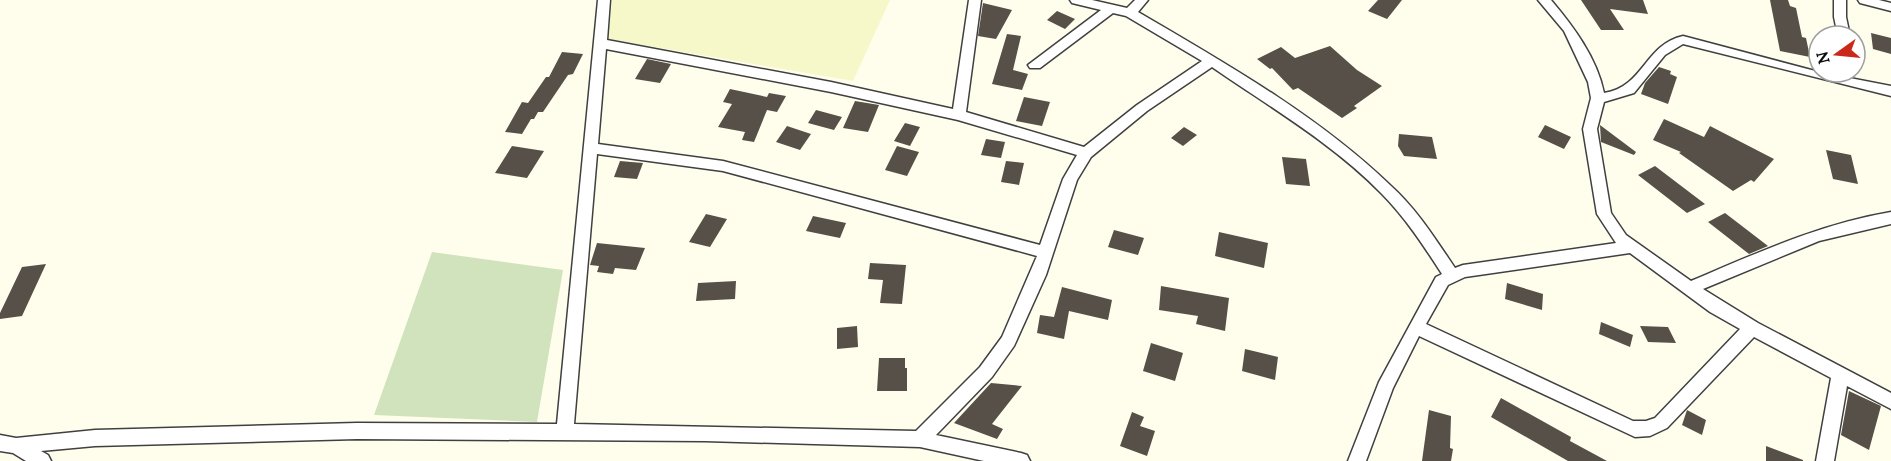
<svg xmlns="http://www.w3.org/2000/svg" width="1891" height="461" font-family="Lora,serif">
	<style>
		.farmland { fill: #f6f8ca }
		.cemetery { fill: #d1e3bc }
		.building { fill: #575048 }
		.lines { fill: none; stroke-linecap: round; stroke-linejoin: round }
		.street-casing { stroke: #404040; stroke-width: 3 }
		.street { fill: #fff; fill-rule: evenodd }
	</style>
	<rect width="100%" height="100%" fill="#fffeed"/>
	<path class="farmland" d="M 612,0 L 890,0 L 853,81 L 608,39 Z"/>
	<path class="cemetery" d="M 432,252 L 563,270 L 537,422 L 374,415 Z"/>
	<path class="building" d="M 1378,0 L 1402,0 L 1387,19 L 1368,11 Z
		M 1581,0 L 1643,0 L 1648,14 L 1610,9 L 1624,30 L 1601,30 Z
		M 1770,0 L 1788,0 L 1790,6 L 1796,8 L 1802,37 L 1806,38 L 1810,57 L 1780,51 Z
		M 983,3 L 1012,10 L 996,39 L 978,36 Z
		M 1057,11 L 1075,19 L 1065,29 L 1047,20 Z
		M 1871,33 L 1891,38 L 1891,54 L 1873,49 Z
		M 1007,34 L 1021,36 L 1013,70 L 1028,74 L 1022,90 L 992,84 Z
		M 1330,46 L 1357,70 L 1382,86 L 1354,106 L 1357,108 L 1342,118 L 1298,88 L 1293,90 L 1272,68 L 1270,69 L 1257,59 L 1281,47 L 1295,58 Z
		M 562,52 L 583,54 L 573,74 L 568,75 L 543,112 L 538,112 L 534,119 L 531,119 L 522,134 L 505,132 L 522,102 L 528,103 L 546,77 L 549,77 Z
		M 647,59 L 671,64 L 660,83 L 635,79 Z
		M 1659,67 L 1671,71 L 1670,74 L 1677,77 L 1668,104 L 1641,94 L 1645,83 Z
		M 730,89 L 767,97 L 769,93 L 786,96 L 777,112 L 767,110 L 754,142 L 742,140 L 745,132 L 718,127 L 732,104 L 723,102 Z
		M 1024,97 L 1050,102 L 1042,126 L 1016,121 Z
		M 855,101 L 879,105 L 868,132 L 843,128 Z
		M 816,110 L 842,117 L 834,130 L 808,123 Z
		M 1664,119 L 1704,137 L 1710,126 L 1774,159 L 1754,182 L 1751,180 L 1733,191 L 1679,153 L 1681,152 L 1653,140 Z
		M 905,123 L 920,127 L 910,146 L 894,141 Z
		M 1545,125 L 1571,137 L 1564,149 L 1538,137 Z
		M 1600,125 L 1636,152 L 1634,155 L 1601,142 Z
		M 787,126 L 811,134 L 800,150 L 776,142 Z
		M 1184,127 L 1197,135 L 1183,146 L 1171,138 Z
		M 1399,134 L 1432,137 L 1437,159 L 1404,156 L 1398,146 Z
		M 986,139 L 1005,142 L 1001,158 L 981,155 Z
		M 512,146 L 544,151 L 527,178 L 495,173 Z
		M 897,146 L 919,152 L 907,176 L 885,170 Z
		M 1826,150 L 1851,155 L 1858,184 L 1833,179 Z
		M 1282,157 L 1306,159 L 1310,186 L 1286,184 Z
		M 620,161 L 643,163 L 637,179 L 614,177 Z
		M 1006,161 L 1024,163 L 1019,185 L 1001,182 Z
		M 1655,166 L 1705,204 L 1687,213 L 1638,175 Z
		M 1725,213 L 1768,246 L 1749,254 L 1708,222 Z
		M 706,214 L 727,219 L 710,247 L 689,242 Z
		M 813,216 L 846,223 L 840,238 L 806,231 Z
		M 1114,230 L 1144,238 L 1138,255 L 1108,247 Z
		M 1219,232 L 1268,243 L 1264,268 L 1215,256 Z
		M 597,243 L 645,248 L 636,270 L 615,268 L 613,274 L 597,272 L 599,266 L 590,265 Z
		M 870,263 L 906,265 L 902,304 L 880,303 L 883,280 L 868,279 Z
		M 46,264 L 22,316 L 0,319 L 0,313 L 22,267 Z
		M 736,281 L 735,299 L 696,301 L 698,283 Z
		M 1507,283 L 1543,294 L 1542,310 L 1505,299 Z
		M 1161,286 L 1229,298 L 1225,331 L 1196,324 L 1198,316 L 1159,310 Z
		M 1062,287 L 1112,300 L 1108,320 L 1069,311 L 1064,339 L 1037,333 L 1040,315 L 1054,317 Z
		M 1601,322 L 1633,335 L 1630,347 L 1599,334 Z
		M 857,326 L 858,347 L 837,349 L 837,328 Z
		M 1640,326 L 1668,327 L 1676,343 L 1648,342 Z
		M 1151,343 L 1183,353 L 1175,381 L 1143,371 Z
		M 1245,349 L 1278,357 L 1275,380 L 1242,371 Z
		M 879,358 L 905,358 L 905,368 L 907,368 L 907,391 L 877,391 Z
		M 991,383 L 1022,386 L 992,424 L 1003,429 L 997,439 L 954,423 Z
		M 1849,391 L 1881,406 L 1869,450 L 1841,435 Z
		M 1501,398 L 1571,437 L 1570,441 L 1607,461 L 1568,461 L 1491,417 Z
		M 1429,410 L 1451,416 L 1450,448 L 1453,449 L 1451,461 L 1422,461 Z
		M 1687,410 L 1706,420 L 1702,435 L 1682,425 Z
		M 1132,412 L 1144,417 L 1140,426 L 1155,431 L 1147,456 L 1120,446 Z
		M 1766,446 L 1803,460 L 1803,461 L 1766,461 Z"/>
	<g class="lines">
		<g class="street-casing">
			<path id="street" d="M 598,0 L 610,0 L 607,40 L 831,82 L 953,109 L 969,0 L 981,0 L 966,112 L 1084,147 L 1137,105 L 1202,61 L 1126,16 L 1113,13 L 1040,68 L 1030,68 L 1028,65 L 1101,10 L 1072,3 L 1070,0 L 1092,0 L 1127,8 L 1135,0 L 1148,0 L 1138,12 C 1225,63 1317,115 1390,185 C 1416,208 1436,240 1455,268 L 1463,265 L 1616,243 L 1597,214 L 1583,129 L 1591,98 L 1588,82 L 1564,31 L 1538,0 L 1551,0 C 1573,26 1597,58 1604,93 C 1644,87 1644,45 1683,36 L 1819,72 L 1891,86 L 1891,96 L 1683,44 L 1665,55 L 1634,93 L 1604,102 L 1597,129 L 1611,213 L 1626,235 L 1691,281 C 1757,253 1820,224 1891,212 L 1891,224 L 1819,241 L 1703,289 L 1758,323 L 1891,393 L 1891,409 L 1847,386 L 1834,461 L 1816,461 L 1831,378 L 1754,337 L 1667,428 L 1650,436 L 1635,437 L 1419,336 L 1393,388 L 1366,461 L 1348,461 L 1379,382 L 1436,277 L 1442,274 C 1424,246 1405,217 1381,193 C 1332,143 1270,107 1212,67 L 1147,111 L 1091,157 L 1077,180 L 1046,275 L 1014,346 L 992,377 L 936,435 L 1021,453 L 1027,455 L 1030,461 L 984,461 L 920,447 L 705,441 L 357,439 L 95,446 L 41,451 L 48,455 L 51,461 L 26,461 L 13,453 L 0,451 L 0,435 L 16,438 L 95,430 L 357,423 L 557,424 ZM 606,49 L 831,92 L 958,120 L 1077,155 L 1063,179 L 1040,245 L 723,161 L 598,144 ZM 597,154 L 723,171 L 1037,256 L 1002,337 L 980,367 L 916,431 L 574,424 ZM 1630,253 L 1710,312 L 1740,329 L 1655,418 L 1646,421 L 1633,421 L 1426,324 L 1448,285 L 1465,277 Z
				M 1834,0 L 1846,0 L 1846,17 L 1850,36 L 1838,36 L 1834,17 Z
				M 1858,0 L 1879,0 L 1891,3 L 1891,11 L 1860,3 Z"/>
		</g>
		<use href="#street" class="street"/>
	</g>
	<g transform="translate(1837 54) rotate(255)"><circle r="28" fill="#ffffff" stroke="#9e9e9e" stroke-width="1.5"/>
	<path d="M0-4.5L10 22L0 15L-10 22Z" fill="#ca2818"/>
	<text y="-9" font-size="16" font-weight="bold" text-anchor="middle" fill="#0d0d0d">N</text>
	</g>
</svg>
